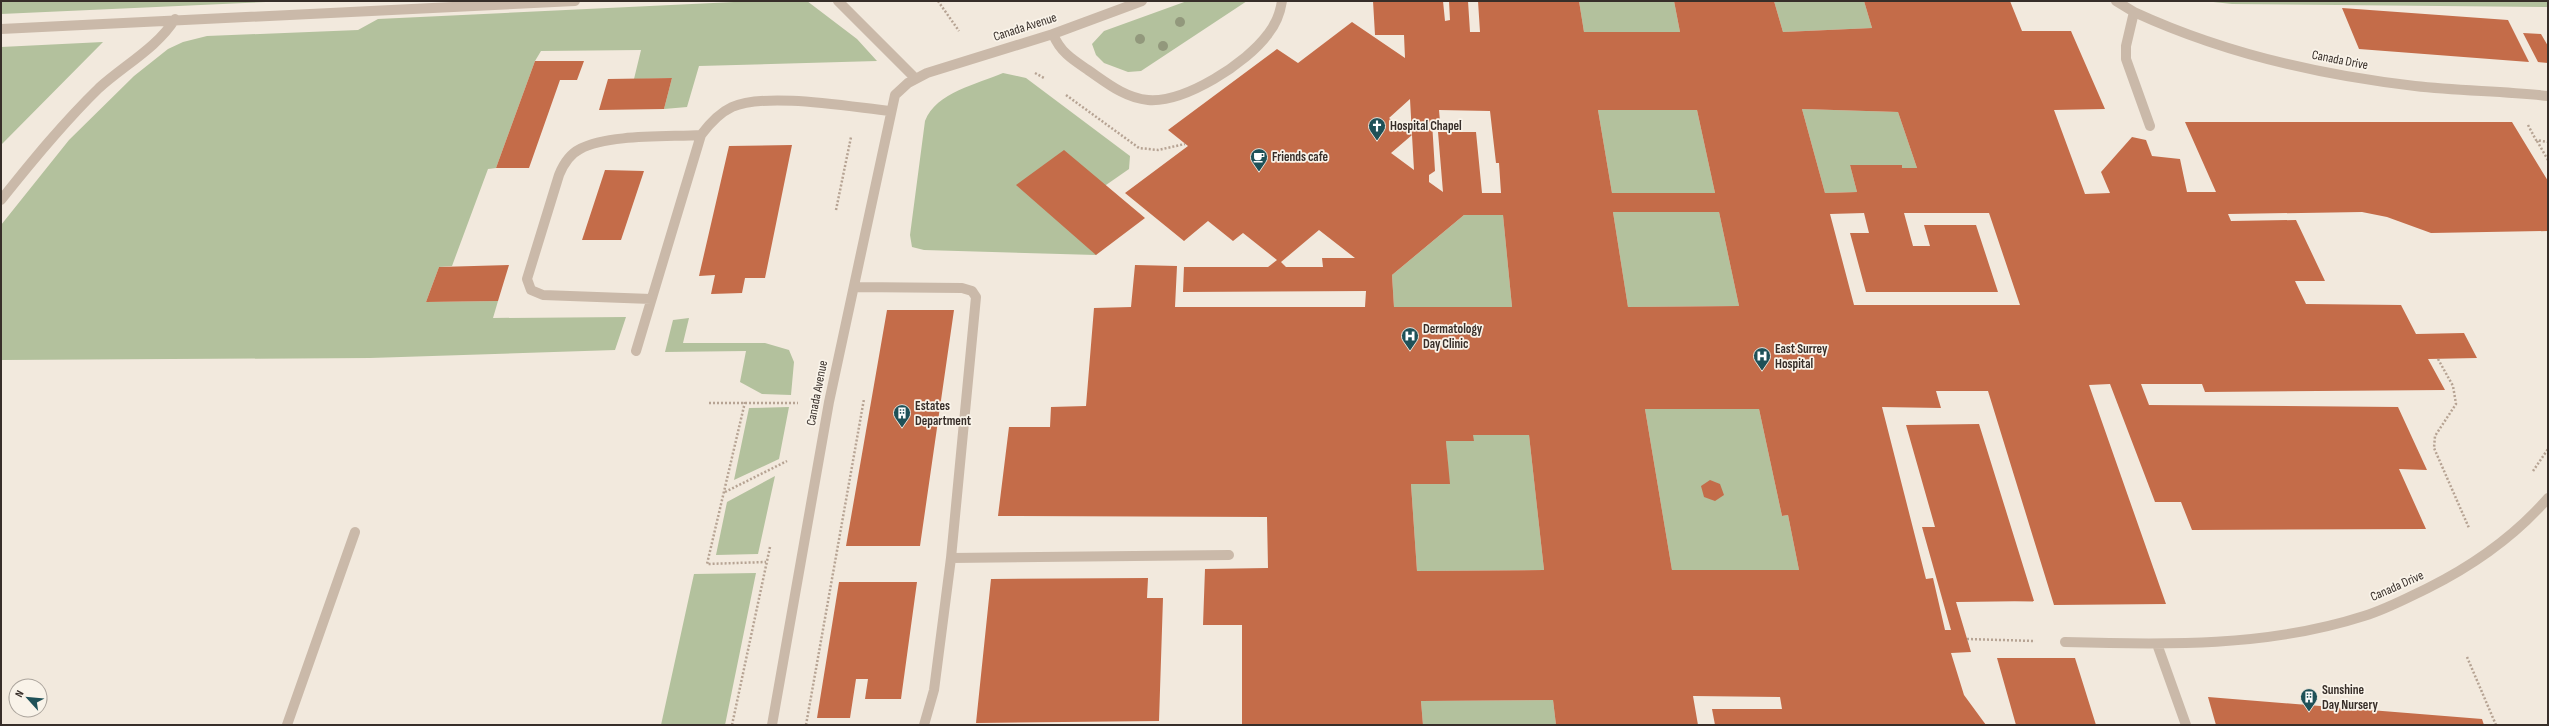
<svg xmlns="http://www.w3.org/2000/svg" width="2549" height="726" font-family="'Sofia Sans Condensed',sans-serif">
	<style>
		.green { fill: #b3c19d }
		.building { fill: #c46c49; fill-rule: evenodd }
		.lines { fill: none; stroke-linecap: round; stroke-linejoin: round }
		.path { stroke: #b6a393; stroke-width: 2.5; stroke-dasharray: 2 2; stroke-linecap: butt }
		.minor { stroke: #cab9a9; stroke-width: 10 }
		.tree { fill: #92987c }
		.labels { text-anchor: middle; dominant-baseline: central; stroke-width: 3.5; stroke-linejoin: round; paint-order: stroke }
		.street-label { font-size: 13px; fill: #372e29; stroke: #f9f3e9 }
		.poi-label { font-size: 13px; font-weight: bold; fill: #372e29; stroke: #f9f3e9; text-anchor: start }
	</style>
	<rect width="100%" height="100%" fill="#f2e9dd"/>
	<path class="green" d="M 1,1 L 290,1 L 1,14 Z
		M 755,1 L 807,1 L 857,39 L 877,61 L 699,66 L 687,107 L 664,109 L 672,78 L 634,79 L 641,50 L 541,51 L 535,61 L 496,168 L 488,169 L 452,266 L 439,267 L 426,302 L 498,301 L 493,318 L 626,317 L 615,350 L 370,358 L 1,360 L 1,225 L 69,140 L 134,76 L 168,49 L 183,42 L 207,36 L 358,30 L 378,19 Z
		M 1187,1 L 1247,1 L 1141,71 L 1128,72 L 1104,63 L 1096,55 L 1092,44 L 1104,31 Z
		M 1579,1 L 1674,1 L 1680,32 L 1584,32 Z
		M 1774,1 L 1864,1 L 1872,28 L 1783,32 Z
		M 2204,1 L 2548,1 L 2548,7 L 2232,4 Z
		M 103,42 L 1,145 L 1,47 Z
		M 1003,73 L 1026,78 L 1130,156 L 1129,169 L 1106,185 L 1096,255 L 924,250 L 912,247 L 910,235 L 925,121 C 936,92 978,84 1003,73 Z
		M 1802,109 L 1898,112 L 1917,168 L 1902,168 L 1901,165 L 1850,165 L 1857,192 L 1825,193 Z
		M 1598,110 L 1697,110 L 1715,193 L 1612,193 Z
		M 1613,212 L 1719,212 L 1739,306 L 1628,307 Z
		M 1464,215 L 1503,215 L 1512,307 L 1394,307 L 1392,275 Z
		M 689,318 L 683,343 L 765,343 L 789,350 L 794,362 L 791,395 L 762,394 L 740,382 L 746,351 L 665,352 L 673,320 Z
		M 789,407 L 779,459 L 734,480 L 749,408 Z
		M 1645,409 L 1759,409 L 1782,516 L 1788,515 L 1799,570 L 1672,570 Z
		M 1473,435 L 1529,435 L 1544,570 L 1417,571 L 1411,484 L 1449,484 L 1446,441 Z
		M 775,476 L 758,554 L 716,555 L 727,502 Z
		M 756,573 L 725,725 L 661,725 L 694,574 Z
		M 1553,700 L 1556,725 L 1423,725 L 1421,701 Z"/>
	<path class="building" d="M 1373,1 L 1443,1 L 1445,21 L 1450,20 L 1449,1 L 1468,1 L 1470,32 L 1480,32 L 1478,1 L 1579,1 L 1584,32 L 1680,32 L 1674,1 L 1774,1 L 1783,32 L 1872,28 L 1864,1 L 2010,1 L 2022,31 L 2071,31 L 2105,109 L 2054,110 L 2085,194 L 2110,193 L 2101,172 L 2132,137 L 2146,140 L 2152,156 L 2180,159 L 2187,192 L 2216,192 L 2185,122 L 2512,122 L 2548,181 L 2548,231 L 2431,233 L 2387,217 L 2362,212 L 2228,214 L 2231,221 L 2296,220 L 2325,281 L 2295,281 L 2306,304 L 2401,305 L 2416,334 L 2464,333 L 2477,358 L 2428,359 L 2445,390 L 2205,392 L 2202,384 L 2141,384 L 2149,405 L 2398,407 L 2427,470 L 2399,469 L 2426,529 L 2192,530 L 2181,502 L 2155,502 L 2110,384 L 2089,385 L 2166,604 L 2054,605 L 1988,391 L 1936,391 L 1941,408 L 1882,407 L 1926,579 L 1933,578 L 1945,630 L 1951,630 L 1922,527 L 1935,527 L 1906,425 L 1979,424 L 2034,601 L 1956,602 L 1971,652 L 1951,653 L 1964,695 L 1986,725 L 1715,725 L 1712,709 L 1782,709 L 1780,697 L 1693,696 L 1698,725 L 1556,725 L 1553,700 L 1421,701 L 1423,725 L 1242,725 L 1242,625 L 1203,625 L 1205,569 L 1268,568 L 1267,517 L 998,516 L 1009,427 L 1050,427 L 1051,407 L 1086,406 L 1094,308 L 1131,307 L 1135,265 L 1177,266 L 1175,307 L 1365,307 L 1366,291 L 1183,292 L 1184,267 L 1268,267 L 1277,260 L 1243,233 L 1233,241 L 1208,221 L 1184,241 L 1125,193 L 1188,146 L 1168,130 L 1277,49 L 1298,63 L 1352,22 L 1405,58 L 1404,35 L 1375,35 ZM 1410,99 L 1412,135 L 1389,118 ZM 1802,109 L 1898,112 L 1917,168 L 1902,168 L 1902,165 L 1850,165 L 1857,192 L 1825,193 ZM 1439,110 L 1490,111 L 1496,163 L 1499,163 L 1501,193 L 1482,193 L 1476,132 L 1438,132 L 1443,192 L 1429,182 L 1429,175 L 1435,171 L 1432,122 L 1440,122 ZM 1598,110 L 1697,110 L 1715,193 L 1612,193 ZM 1412,135 L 1414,170 L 1391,153 ZM 1613,212 L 1719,212 L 1739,306 L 1628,307 ZM 1864,213 L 1869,233 L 1850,233 L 1866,292 L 1998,292 L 1976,225 L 1924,225 L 1930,246 L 1913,246 L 1904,213 L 1989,213 L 2020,305 L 1854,305 L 1830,214 ZM 1464,215 L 1503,215 L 1512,307 L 1394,307 L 1392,275 ZM 1319,230 L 1355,258 L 1322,258 L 1323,267 L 1286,267 L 1281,262 ZM 1645,409 L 1759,409 L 1782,516 L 1788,515 L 1799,570 L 1672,570 ZM 1473,435 L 1529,435 L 1544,570 L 1417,571 L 1411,484 L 1450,484 L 1446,441 L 1474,441 Z
		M 2342,8 L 2508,20 L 2529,62 L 2359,49 Z
		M 2523,33 L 2541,34 L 2548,46 L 2548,63 L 2538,62 Z
		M 535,61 L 584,61 L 577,80 L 560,80 L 529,168 L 496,168 Z
		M 672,78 L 664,109 L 599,110 L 608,79 Z
		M 792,145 L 765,278 L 745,278 L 742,293 L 711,294 L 715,275 L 699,276 L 729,146 Z
		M 1064,150 L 1145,218 L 1096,255 L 1016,185 Z
		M 605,170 L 644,171 L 621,240 L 582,240 Z
		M 509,265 L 498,301 L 426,302 L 439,267 Z
		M 887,310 L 954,310 L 920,546 L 846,546 Z
		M 1710,480 L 1720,484 L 1724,495 L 1715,501 L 1704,497 L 1701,486 Z
		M 1148,578 L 1147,598 L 1163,598 L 1159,721 L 976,723 L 991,579 Z
		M 839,582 L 917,582 L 901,699 L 865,699 L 868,679 L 856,679 L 850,718 L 817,718 Z
		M 1997,658 L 2075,658 L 2096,725 L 2016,725 Z
		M 2208,697 L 2482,719 L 2484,725 L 2216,725 Z"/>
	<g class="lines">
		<path class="path" d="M 938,1 L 959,31
			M 1035,73 L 1044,78
			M 1066,95 L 1139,148 L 1158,150 L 1185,144
			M 2528,125 L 2536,140 L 2548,142
			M 2537,141 L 2548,160
			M 836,210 L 851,137
			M 2438,359 L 2453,386 L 2456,404 L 2435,436 L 2434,448 L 2469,528
			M 745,402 L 707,564 L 766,562
			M 709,403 L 798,403
			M 2533,471 L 2548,449
			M 725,492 L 787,461
			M 1967,639 L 2035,641
			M 2467,657 L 2496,725
			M 732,725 L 770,547
			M 806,725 L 864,399"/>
		<path class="minor" d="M 838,1 L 915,78
			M 2116,1 L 2134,12 L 2126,46 L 2126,59 L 2150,126
			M 2134,12 C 2223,53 2318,75 2415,86 C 2459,91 2504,91 2548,96
			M 1,29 L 575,1
			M 1053,34 C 1060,52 1073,60 1088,70 C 1107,83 1125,98 1148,100 C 1185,103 1247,63 1268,34 C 1276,24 1280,14 1282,1
			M 1,200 C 32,161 63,123 99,88 C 123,66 158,47 175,19
			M 854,287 L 962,288 L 972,291 L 976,297 L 951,558 L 934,690 L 924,725
			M 651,299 L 543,295 L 531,290 L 527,279 L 559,175 C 563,165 570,154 580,149 C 608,134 668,137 701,135
			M 636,351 L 701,135 C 710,123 719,113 732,107 C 767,92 850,107 890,111
			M 951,558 L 1229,555
			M 2065,642 C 2166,645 2268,647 2364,616 C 2387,609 2407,598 2428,588 C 2474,565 2514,537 2548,498
			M 2157,644 L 2186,725
			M 287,725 L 355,532
			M 772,725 L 829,402 L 895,95 L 908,83 L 927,73 L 1053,34 L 1142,1"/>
	</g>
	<g class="tree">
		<circle cx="1180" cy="22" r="5"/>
		<circle cx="1140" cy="39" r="5"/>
		<circle cx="1163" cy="46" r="5"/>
	</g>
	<defs>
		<g id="church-pin" transform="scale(0.9)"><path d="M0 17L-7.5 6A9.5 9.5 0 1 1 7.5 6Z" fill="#1f5158" stroke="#f9f3e9"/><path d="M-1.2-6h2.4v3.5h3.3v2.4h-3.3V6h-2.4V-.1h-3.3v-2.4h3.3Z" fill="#fff"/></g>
		<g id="cafe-pin" transform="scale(0.9)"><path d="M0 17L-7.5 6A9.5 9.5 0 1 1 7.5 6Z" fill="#1f5158" stroke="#f9f3e9"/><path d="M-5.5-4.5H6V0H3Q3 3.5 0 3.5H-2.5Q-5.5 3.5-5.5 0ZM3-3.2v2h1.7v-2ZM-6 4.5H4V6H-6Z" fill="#fff"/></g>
		<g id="hospital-pin" transform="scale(0.9)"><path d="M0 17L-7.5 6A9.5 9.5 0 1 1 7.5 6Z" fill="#1f5158" stroke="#f9f3e9"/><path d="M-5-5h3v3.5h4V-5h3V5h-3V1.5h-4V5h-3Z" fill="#fff"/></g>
		<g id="building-pin" transform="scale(0.9)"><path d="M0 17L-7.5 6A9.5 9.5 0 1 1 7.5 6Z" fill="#1f5158" stroke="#f9f3e9"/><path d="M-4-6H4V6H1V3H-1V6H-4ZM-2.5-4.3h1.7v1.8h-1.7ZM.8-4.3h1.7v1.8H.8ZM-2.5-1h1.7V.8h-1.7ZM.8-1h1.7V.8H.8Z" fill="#fff"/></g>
	</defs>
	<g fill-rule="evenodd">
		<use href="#church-pin" x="1377" y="126"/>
		<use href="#cafe-pin" x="1259" y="157"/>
		<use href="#hospital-pin" x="1410" y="336"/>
		<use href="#hospital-pin" x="1762" y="356"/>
		<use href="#building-pin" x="902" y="413"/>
		<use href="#building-pin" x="2309" y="697"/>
	</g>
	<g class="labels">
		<g class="street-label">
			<text transform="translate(1025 27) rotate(-18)">Canada Avenue</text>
			<text transform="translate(2340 60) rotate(11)">Canada Drive</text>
			<text transform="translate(817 393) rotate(-79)">Canada Avenue</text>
			<text transform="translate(2397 586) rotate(-24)">Canada Drive</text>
		</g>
		<g class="poi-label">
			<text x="1390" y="126">Hospital Chapel</text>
			<text x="1272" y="157">Friends cafe</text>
			<text x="1423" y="329">Dermatology<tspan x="1423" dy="15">Day Clinic</tspan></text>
			<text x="1775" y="349">East Surrey<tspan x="1775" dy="15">Hospital</tspan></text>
			<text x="915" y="406">Estates<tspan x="915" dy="15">Department</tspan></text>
			<text x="2322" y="690">Sunshine<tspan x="2322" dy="15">Day Nursery</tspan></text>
		</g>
	</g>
	<rect width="2549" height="726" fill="none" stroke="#372e29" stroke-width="4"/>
	<g transform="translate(28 698) rotate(297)"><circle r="19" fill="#f9f3e9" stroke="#aba49c"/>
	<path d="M0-3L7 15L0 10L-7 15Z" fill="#1f5158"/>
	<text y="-6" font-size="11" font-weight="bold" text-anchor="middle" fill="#372e29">N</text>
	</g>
</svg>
